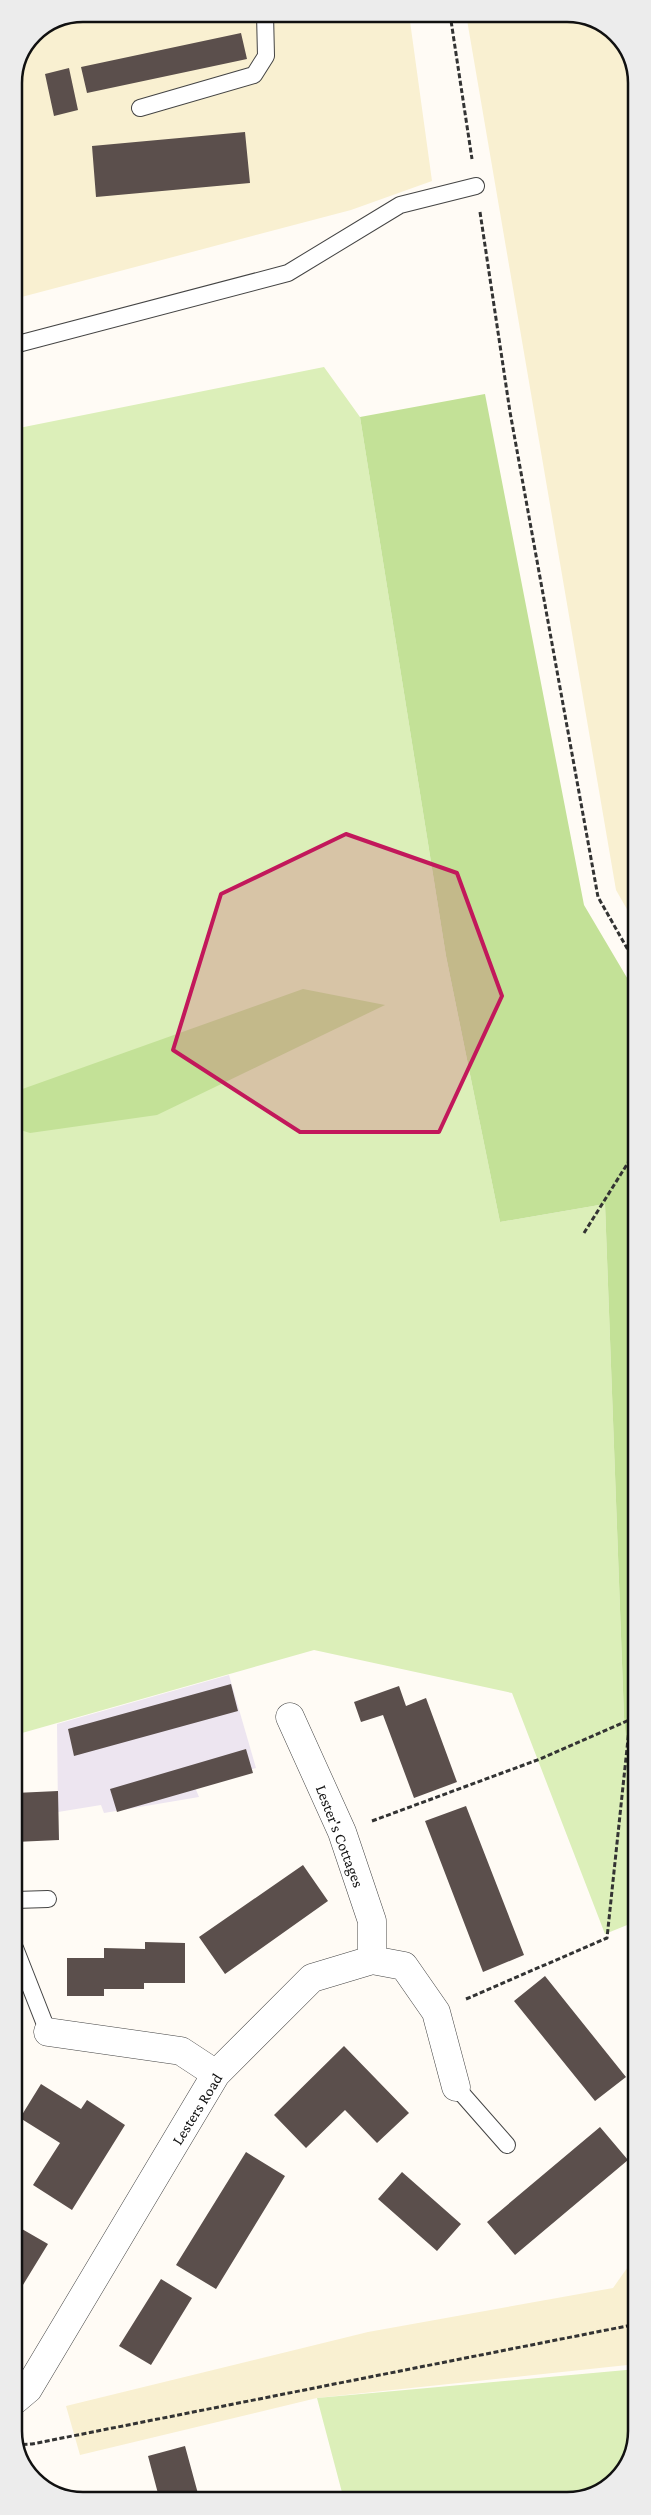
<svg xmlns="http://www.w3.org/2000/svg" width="651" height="2515" font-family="'Crimson Pro',serif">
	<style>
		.industrial { fill: #ede5f0 }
		.farmland { fill: #f9f0d1 }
		.green { fill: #dcefb9 }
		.forest { fill: #c3e197 }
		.building { fill: #5b4f4c }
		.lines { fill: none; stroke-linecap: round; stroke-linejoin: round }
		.lane-casing { stroke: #444; stroke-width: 18 }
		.street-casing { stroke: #444; stroke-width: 29 }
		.path { stroke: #333; stroke-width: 3; stroke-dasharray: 5 2.5; stroke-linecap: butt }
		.lane { stroke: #fff; stroke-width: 16 }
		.street { stroke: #fff; stroke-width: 28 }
		.marked { fill: #c2185b; fill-opacity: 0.2; stroke: #c2185b; stroke-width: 4; stroke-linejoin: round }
		.labels { text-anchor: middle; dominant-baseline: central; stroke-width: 5; stroke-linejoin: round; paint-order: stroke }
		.street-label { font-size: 16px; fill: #111; stroke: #fff }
		.rim { fill: none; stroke: #111; stroke-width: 2.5 }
	</style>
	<rect width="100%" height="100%" fill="#fffbf5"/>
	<path class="industrial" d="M 229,1675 L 256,1768 L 194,1785 L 199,1797 L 104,1813 L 101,1805 L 58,1812 L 57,1724 Z"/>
	<path class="farmland" d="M 83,14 L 409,14 L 432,181 L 351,210 L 14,299 L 14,83 L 34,34 Z
		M 466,14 L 577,14 L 614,31 L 636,69 L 636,925 L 616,890 Z
		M 637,2254 L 637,2364 L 317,2398 L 80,2455 L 66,2406 L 368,2332 L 613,2288 Z"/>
	<path class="green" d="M 324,367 L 360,417 L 446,956 L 500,1222 L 605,1204 L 624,1717 L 637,1857 L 637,1921 L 605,1934 L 512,1693 L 314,1650 L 15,1735 L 14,429 Z
		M 637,2369 L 637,2432 L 623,2474 L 582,2500 L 344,2500 L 317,2398 Z"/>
	<path class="forest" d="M 485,394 L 584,905 L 636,993 L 637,1857 L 624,1717 L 605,1204 L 500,1222 L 446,956 L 360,417 Z
		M 303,989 L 385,1005 L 157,1115 L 30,1133 L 14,1128 L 14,1092 Z"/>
	<path class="building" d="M 241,33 L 247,59 L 87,93 L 81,67 Z
		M 69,68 L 78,110 L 54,116 L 45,74 Z
		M 245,132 L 250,183 L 96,197 L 92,146 Z
		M 231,1684 L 238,1711 L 74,1756 L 68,1729 Z
		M 399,1686 L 406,1706 L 426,1698 L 457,1782 L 414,1798 L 383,1715 L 361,1722 L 354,1702 Z
		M 246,1749 L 253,1773 L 117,1812 L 110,1789 Z
		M 58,1791 L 59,1840 L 15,1842 L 15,1793 Z
		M 466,1806 L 524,1955 L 483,1972 L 425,1821 Z
		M 303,1865 L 328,1901 L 225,1974 L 199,1937 Z
		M 145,1942 L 185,1943 L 185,1983 L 144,1983 L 144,1989 L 104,1989 L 104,1996 L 67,1996 L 67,1958 L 104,1958 L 104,1948 L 145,1949 Z
		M 545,1976 L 626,2077 L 595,2101 L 514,2001 Z
		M 344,2046 L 409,2113 L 377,2143 L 345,2110 L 306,2148 L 274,2115 Z
		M 41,2084 L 81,2109 L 87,2100 L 125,2125 L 72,2210 L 33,2185 L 60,2143 L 20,2118 Z
		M 600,2127 L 628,2160 L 515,2255 L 487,2222 Z
		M 246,2152 L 285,2176 L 216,2289 L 176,2265 Z
		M 402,2172 L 461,2224 L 437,2251 L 378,2199 Z
		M 15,2225 L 48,2244 L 15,2298 Z
		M 161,2279 L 192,2298 L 151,2365 L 119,2346 Z
		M 15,2300 L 21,2304 L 15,2314 Z
		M 185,2446 L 200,2501 L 160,2501 L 148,2456 Z"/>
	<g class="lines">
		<g class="lane-casing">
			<path id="lane" d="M 140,108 L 254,75 L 266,56 L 265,14
				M 14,345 L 288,273 L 400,205 L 476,186
				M 15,1900 L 48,1899
				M 15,1948 L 48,2032
				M 456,2087 L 507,2145"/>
		</g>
		<g class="street-casing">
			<path id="street" d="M 290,1717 L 342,1832 L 372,1921 L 372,1960
				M 48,2032 L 181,2051 L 216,2074
				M 15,2400 L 28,2389 L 216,2074 L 312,1978 L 372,1960 L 404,1966 L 436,2012 L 456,2087"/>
		</g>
		<path class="path" d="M 450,14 L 472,159
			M 480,212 L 510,412 L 598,897 L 636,964
			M 584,1233 L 636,1150
			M 372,1821 L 540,1759 L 629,1720
			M 466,1999 L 607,1938 L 630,1720 L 637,1706
			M 15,2445 L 32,2444 L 637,2324"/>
		<use href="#lane" class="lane"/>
		<use href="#street" class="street"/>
	</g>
	<path class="marked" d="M 346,834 L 457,873 L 502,996 L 439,1132 L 300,1132 L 173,1050 L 221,894 Z"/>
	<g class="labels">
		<g class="street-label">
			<text transform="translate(340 1836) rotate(69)">Lester's Cottages</text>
			<text transform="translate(197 2109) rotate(-58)">Lesters Road</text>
		</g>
	</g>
	<path d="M0 0H651V2515H0ZM83 22H567A61 61 0 0 1 628 83V2431A61 61 0 0 1 567 2492H83A61 61 0 0 1 22 2431V83A61 61 0 0 1 83 22Z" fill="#ececec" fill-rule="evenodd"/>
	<path class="rim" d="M83 22H567A61 61 0 0 1 628 83V2431A61 61 0 0 1 567 2492H83A61 61 0 0 1 22 2431V83A61 61 0 0 1 83 22Z"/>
</svg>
